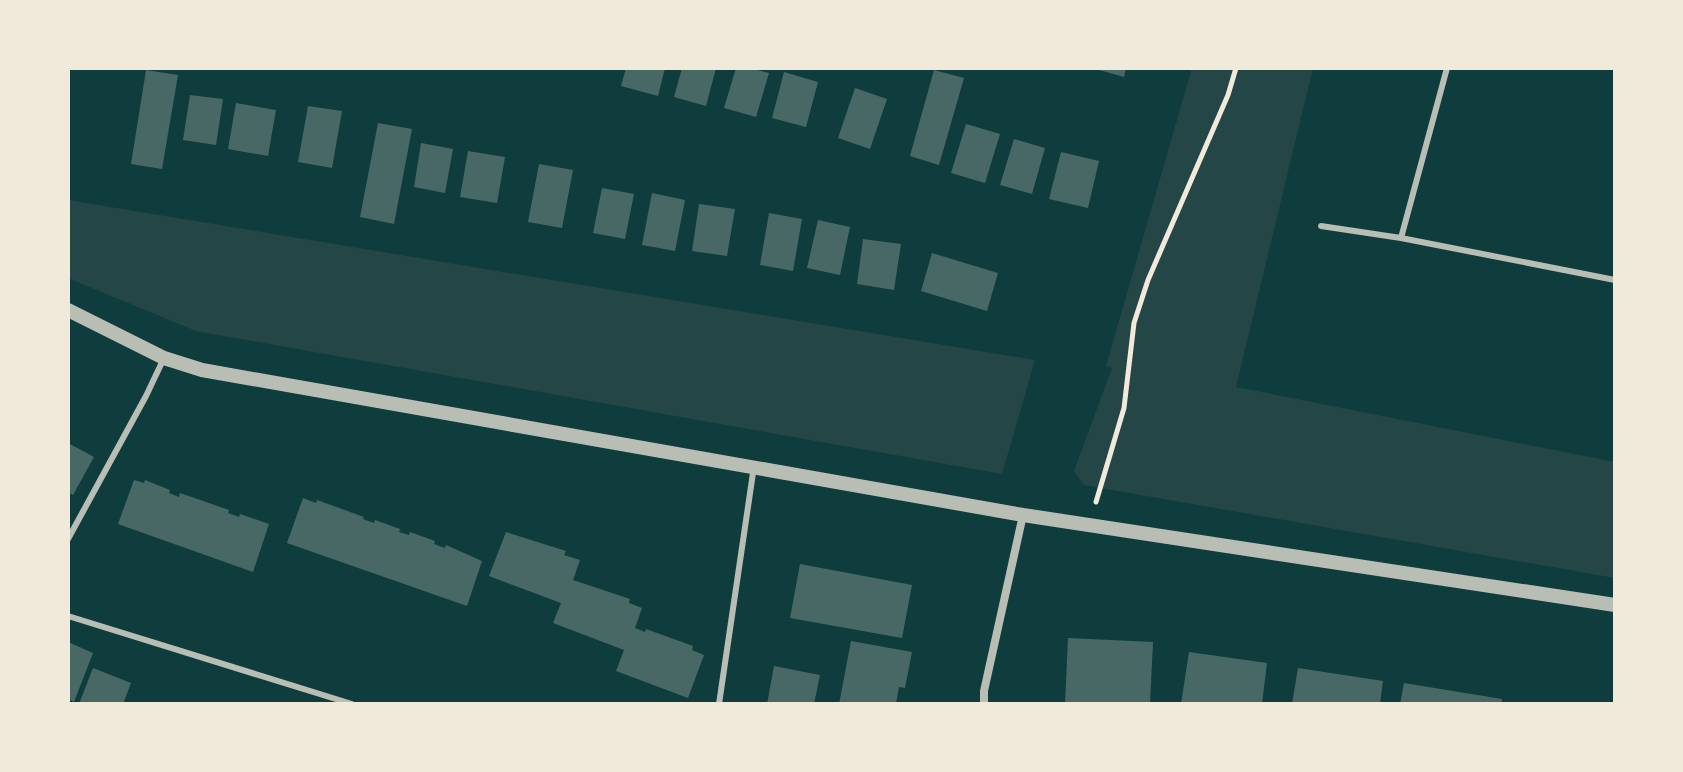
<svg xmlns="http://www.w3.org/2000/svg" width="1683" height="772" font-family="Montserrat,sans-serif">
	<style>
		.green { fill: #244646 }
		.building { fill: #486865 }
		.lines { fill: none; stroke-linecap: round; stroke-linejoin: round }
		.path { stroke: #f1e9da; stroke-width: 5 }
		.service { stroke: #b8beb3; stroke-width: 6 }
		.minor { stroke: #b8beb3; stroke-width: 8 }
		.tertiary { stroke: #b8beb3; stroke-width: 14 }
	</style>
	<rect width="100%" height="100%" fill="#0f3d3e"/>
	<path class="green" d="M 1192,68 L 1313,68 L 1236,387 L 1615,462 L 1615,578 L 1084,485 L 1074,471 L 1112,368 L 1106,366 Z
		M 68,200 L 1035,360 L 1002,474 L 196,331 L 68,278 Z"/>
	<path class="building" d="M 626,68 L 665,68 L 658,96 L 621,86 Z
		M 682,68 L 716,68 L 706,106 L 674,97 Z
		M 736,68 L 750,68 L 769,73 L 756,117 L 724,108 Z
		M 1092,68 L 1126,68 L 1124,77 Z
		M 146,70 L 178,75 L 162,169 L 131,164 Z
		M 934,70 L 964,78 L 939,165 L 910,156 Z
		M 784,72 L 818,82 L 806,127 L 772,118 Z
		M 855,88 L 887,99 L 870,149 L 838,138 Z
		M 190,95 L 223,99 L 216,145 L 183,140 Z
		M 236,103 L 276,110 L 268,156 L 228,149 Z
		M 308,106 L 342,111 L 332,168 L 298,162 Z
		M 378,123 L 412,129 L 394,224 L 360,217 Z
		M 966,124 L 1000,134 L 985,183 L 951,173 Z
		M 1014,139 L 1045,148 L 1032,194 L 1000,185 Z
		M 421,143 L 453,149 L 445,193 L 414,187 Z
		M 468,151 L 505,157 L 497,203 L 460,197 Z
		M 1061,152 L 1099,161 L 1088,208 L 1049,199 Z
		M 539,164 L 573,170 L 562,228 L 528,222 Z
		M 602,188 L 634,194 L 625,239 L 593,233 Z
		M 652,193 L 685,200 L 675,251 L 642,245 Z
		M 699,204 L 735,209 L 727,256 L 692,251 Z
		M 769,213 L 802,219 L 793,271 L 760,265 Z
		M 818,220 L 850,227 L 840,275 L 807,268 Z
		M 863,239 L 901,244 L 894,290 L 857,284 Z
		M 932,253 L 998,273 L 987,311 L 921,291 Z
		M 68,443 L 94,457 L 73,495 L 68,492 Z
		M 134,480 L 144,483 L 145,480 L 170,490 L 169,493 L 179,497 L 180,493 L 229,510 L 228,513 L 239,517 L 240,514 L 269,524 L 253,572 L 118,524 Z
		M 303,498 L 316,503 L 317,500 L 364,517 L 363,519 L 374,523 L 375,520 L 400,529 L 399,532 L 409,535 L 410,532 L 435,541 L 434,544 L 445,548 L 446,545 L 482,561 L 467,606 L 287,543 Z
		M 506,532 L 566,551 L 564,555 L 580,560 L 573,580 L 630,599 L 629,603 L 642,608 L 635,628 L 645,632 L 646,629 L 693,646 L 692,650 L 704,655 L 688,698 L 616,671 L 624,650 L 553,623 L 561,603 L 489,576 Z
		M 800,564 L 912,585 L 902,638 L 790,618 Z
		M 1068,638 L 1153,642 L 1150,704 L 1065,704 Z
		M 851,641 L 912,652 L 905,688 L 899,687 L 896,704 L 839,704 Z
		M 68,642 L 93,653 L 74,702 L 68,699 Z
		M 1189,652 L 1267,663 L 1262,704 L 1181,704 Z
		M 774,666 L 820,675 L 814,704 L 767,704 Z
		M 93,668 L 131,683 L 123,704 L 79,704 Z
		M 1298,668 L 1383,681 L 1380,704 L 1292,704 Z
		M 1404,683 L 1502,699 L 1501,704 L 1400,704 Z"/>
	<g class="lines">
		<path class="path" d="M 1096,502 L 1124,408 L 1134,323 L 1148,280 L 1228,95 L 1236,68"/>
		<path class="service" d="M 1321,226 L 1401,238 L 1615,280
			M 1401,238 L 1447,68
			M 68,539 L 146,396 L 164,358
			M 68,616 L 352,704
			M 719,704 L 754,466"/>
		<path class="minor" d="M 984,704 L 984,691 L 1023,515"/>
		<path class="tertiary" d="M 68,310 L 164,358 L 202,370 L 1023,515 L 1615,605"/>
	</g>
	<rect width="1683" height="772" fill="none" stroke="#f1e9da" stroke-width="140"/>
</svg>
